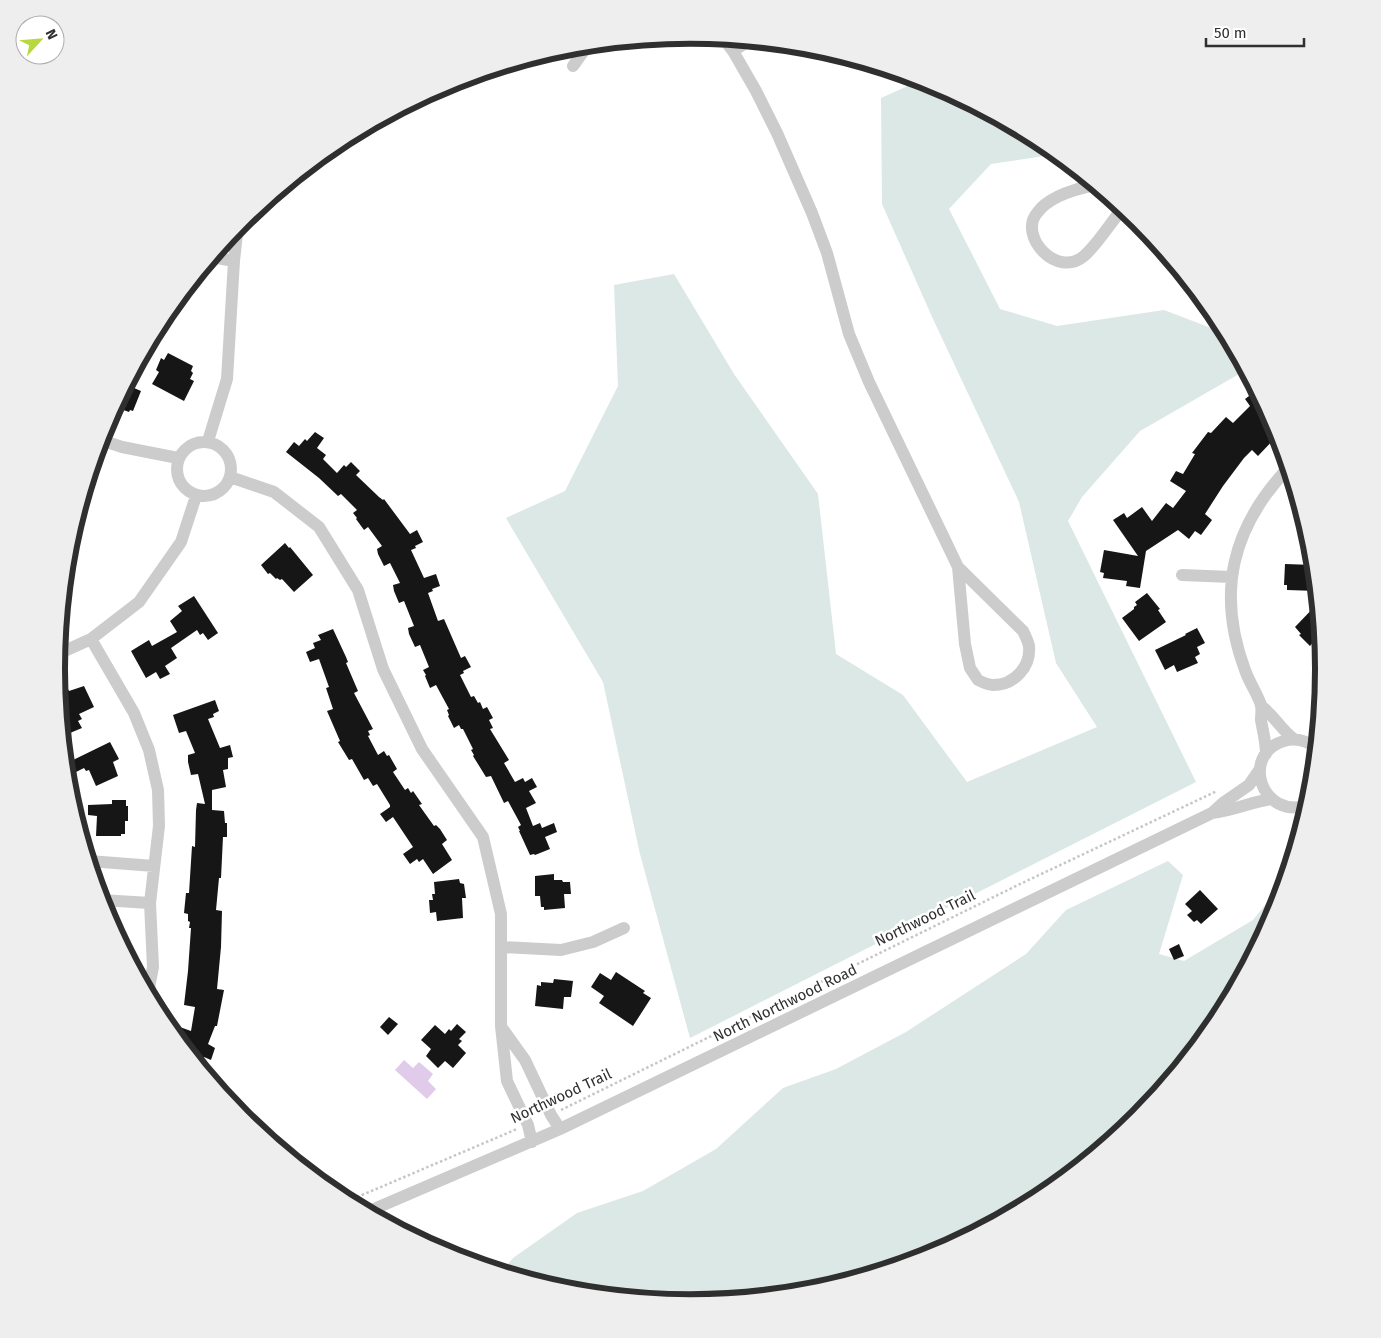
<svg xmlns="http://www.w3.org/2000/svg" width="1381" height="1338" font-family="'Fira Sans',sans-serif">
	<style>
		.green { fill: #dbe8e5 }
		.water { fill: #e0ccea }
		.building { fill: #161616 }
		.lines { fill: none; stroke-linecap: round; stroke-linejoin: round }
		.path { stroke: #c6c6c6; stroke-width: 2.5; stroke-dasharray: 2.5 2.5; stroke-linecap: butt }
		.minor { stroke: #ccc; stroke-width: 12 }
		.labels { text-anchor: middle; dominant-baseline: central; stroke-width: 5; stroke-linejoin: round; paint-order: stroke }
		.street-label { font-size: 15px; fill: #2f2f2f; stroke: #fff }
		.rim { fill: none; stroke: #2f2f2f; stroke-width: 6 }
	</style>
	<rect width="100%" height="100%" fill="#fff"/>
	<path class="green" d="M 921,80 L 933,83 L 1043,142 L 1058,154 L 991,164 L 949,209 L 1000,309 L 1057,326 L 1164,310 L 1219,331 L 1225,330 L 1246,370 L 1140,431 L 1082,497 L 1068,521 L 1196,782 L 690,1038 L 640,854 L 603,682 L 506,518 L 565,491 L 618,386 L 614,285 L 674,274 L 734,374 L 818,494 L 836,654 L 903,695 L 967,782 L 1097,727 L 1056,663 L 1019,502 L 933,319 L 882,204 L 881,98 Z
		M 1168,861 L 1183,875 L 1159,954 L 1184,961 L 1253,920 L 1286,879 L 1276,912 L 1217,1021 L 1139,1118 L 1042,1196 L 933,1255 L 814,1291 L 691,1303 L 567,1291 L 502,1271 L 513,1258 L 577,1213 L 643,1191 L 716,1149 L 783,1088 L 836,1069 L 906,1032 L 1026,954 L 1066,910 Z"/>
	<path class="water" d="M 404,1060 L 413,1068 L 419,1062 L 433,1074 L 428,1081 L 436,1089 L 427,1099 L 395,1070 Z"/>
	<path class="building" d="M 168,353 L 193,366 L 191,371 L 193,373 L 190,379 L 194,381 L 184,401 L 152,384 L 159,372 L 156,370 L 161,358 L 164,360 Z
		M 127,385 L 141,391 L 133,411 L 130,410 L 129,412 L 115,407 Z
		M 1257,390 L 1276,427 L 1279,434 L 1258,456 L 1252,450 L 1244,458 L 1223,486 L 1205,514 L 1212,520 L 1201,535 L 1195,531 L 1189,539 L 1178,530 L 1146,551 L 1140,588 L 1126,586 L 1127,581 L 1103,578 L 1104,573 L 1100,572 L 1104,550 L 1138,556 L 1113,520 L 1124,513 L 1127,518 L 1142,507 L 1152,521 L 1166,503 L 1173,508 L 1186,491 L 1170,481 L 1176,471 L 1183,474 L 1195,454 L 1192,453 L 1208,432 L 1211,433 L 1226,417 L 1233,423 L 1250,406 L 1245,399 Z
		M 315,432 L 324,438 L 317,448 L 326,455 L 323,459 L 337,473 L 344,465 L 346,467 L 351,462 L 360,471 L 356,475 L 379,497 L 383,500 L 384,499 L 410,534 L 417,530 L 423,542 L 415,546 L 416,548 L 411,550 L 424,578 L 436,574 L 440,586 L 432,589 L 433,591 L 428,593 L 438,621 L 444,619 L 461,658 L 465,656 L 471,667 L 463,671 L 464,673 L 460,675 L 471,697 L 474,696 L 478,703 L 480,702 L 483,709 L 487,707 L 493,718 L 489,720 L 493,728 L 490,729 L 509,760 L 504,763 L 515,782 L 523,778 L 525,782 L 532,778 L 537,787 L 529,791 L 536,803 L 526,808 L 533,826 L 540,823 L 542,828 L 554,823 L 557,832 L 545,837 L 550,849 L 535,855 L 534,854 L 530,855 L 519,831 L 520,831 L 518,827 L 521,825 L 508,801 L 504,803 L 491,776 L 486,777 L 473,756 L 474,755 L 471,750 L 473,749 L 463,729 L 461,729 L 459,725 L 454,728 L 448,716 L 449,715 L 447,710 L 449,709 L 436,685 L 430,688 L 425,676 L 426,675 L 423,670 L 429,667 L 420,645 L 415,647 L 409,634 L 408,628 L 414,626 L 404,601 L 399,603 L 394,591 L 393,585 L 400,583 L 390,563 L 384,566 L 378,554 L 377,549 L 382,546 L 368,527 L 364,530 L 356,519 L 357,518 L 353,513 L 357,510 L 341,494 L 338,496 L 319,478 L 286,452 L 294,442 L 299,446 L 305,439 L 307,441 Z
		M 285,543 L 289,548 L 290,547 L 313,575 L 294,592 L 282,579 L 280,580 L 277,578 L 276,579 L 270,573 L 268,574 L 261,565 Z
		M 1285,564 L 1314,565 L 1317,591 L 1287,590 L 1287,585 L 1284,585 Z
		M 1147,593 L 1160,609 L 1158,610 L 1166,622 L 1139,641 L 1122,618 L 1134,609 L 1134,607 L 1137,605 L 1135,602 Z
		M 194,596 L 218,633 L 208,640 L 203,633 L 200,635 L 197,630 L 171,648 L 177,658 L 165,666 L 170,674 L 160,679 L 156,672 L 146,678 L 131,651 L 149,640 L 152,646 L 177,632 L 170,621 L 182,611 L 178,606 Z
		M 1318,603 L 1321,639 L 1323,649 L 1314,641 L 1310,646 L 1299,635 L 1301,634 L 1295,627 Z
		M 1197,628 L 1205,643 L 1197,647 L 1200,654 L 1195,657 L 1198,663 L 1177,672 L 1174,665 L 1165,670 L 1155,650 L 1186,635 L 1185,634 Z
		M 333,629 L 346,657 L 348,662 L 346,663 L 358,691 L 354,693 L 373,729 L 368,731 L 370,735 L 368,736 L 378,755 L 384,751 L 387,756 L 389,755 L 397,769 L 393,772 L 405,790 L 408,788 L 411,793 L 413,791 L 422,804 L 419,805 L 434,826 L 436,825 L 440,829 L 447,840 L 442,844 L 452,860 L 433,874 L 423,859 L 419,862 L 417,859 L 410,864 L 403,854 L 413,847 L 393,817 L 386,822 L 380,814 L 390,807 L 390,805 L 377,784 L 373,786 L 368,778 L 364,780 L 352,759 L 349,760 L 338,742 L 340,741 L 327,711 L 333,709 L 326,688 L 329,687 L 319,659 L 310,662 L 306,652 L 315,648 L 313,643 L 321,640 L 318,635 Z
		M 66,685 L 69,691 L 84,686 L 94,707 L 79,714 L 82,719 L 78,721 L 82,728 L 70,733 L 61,714 L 58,689 Z
		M 215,700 L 219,711 L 213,714 L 214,717 L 208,719 L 220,748 L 230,745 L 233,757 L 228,758 L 228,769 L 223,770 L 226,787 L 212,790 L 212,810 L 224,811 L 225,823 L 227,823 L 227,837 L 223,837 L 221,878 L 219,878 L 216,910 L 222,911 L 221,947 L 217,989 L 224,990 L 217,1026 L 215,1026 L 208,1044 L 215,1048 L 211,1060 L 204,1057 L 203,1059 L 197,1057 L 196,1061 L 174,1034 L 177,1026 L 191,1031 L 195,1007 L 184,1005 L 188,971 L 191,928 L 189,928 L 190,922 L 188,921 L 188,914 L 184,913 L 186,893 L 189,893 L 192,846 L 195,847 L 196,810 L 197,803 L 205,804 L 198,774 L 191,775 L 188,762 L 188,755 L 195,753 L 186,731 L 179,733 L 173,715 Z
		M 110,742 L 119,759 L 113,762 L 118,776 L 96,786 L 89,770 L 86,771 L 84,768 L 76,772 L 71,761 Z
		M 112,800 L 126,800 L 126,806 L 128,806 L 128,821 L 125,821 L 125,834 L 121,834 L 121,836 L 96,836 L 97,816 L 88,815 L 88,805 L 112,804 Z
		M 554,874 L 554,880 L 562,880 L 563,882 L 570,882 L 571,894 L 564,894 L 565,908 L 544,910 L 544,907 L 541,907 L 540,896 L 535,896 L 535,876 Z
		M 459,879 L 460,883 L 464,884 L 466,898 L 462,898 L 463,918 L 437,921 L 436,912 L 430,913 L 429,900 L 433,900 L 432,894 L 435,894 L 434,882 Z
		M 1200,890 L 1218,909 L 1201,924 L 1197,920 L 1194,922 L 1187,915 L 1192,911 L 1185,904 Z
		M 1179,944 L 1184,956 L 1174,960 L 1169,949 Z
		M 616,972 L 645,991 L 643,993 L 651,998 L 633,1026 L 599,1003 L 604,996 L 591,987 L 600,973 L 611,980 Z
		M 554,979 L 573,981 L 571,997 L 564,997 L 563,1009 L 535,1006 L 537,985 L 541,986 L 541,982 L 553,983 Z
		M 389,1017 L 398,1024 L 388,1035 L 380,1027 Z
		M 457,1024 L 466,1032 L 459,1039 L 462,1041 L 458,1045 L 466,1053 L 453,1068 L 445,1061 L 438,1068 L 426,1056 L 431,1049 L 421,1040 L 435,1025 L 445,1034 L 449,1029 L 451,1031 Z"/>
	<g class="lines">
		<path class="path" d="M 561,1110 L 1018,885 L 1217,791
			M 348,1201 L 517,1129"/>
		<path class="minor" d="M 723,38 L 733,51 L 756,91 L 777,133 L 812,213 L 827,253 L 849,334 L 869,382 L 958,567 L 1023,631 C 1025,635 1028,641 1029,646 C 1031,666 1015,685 993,685 C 988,685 982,682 978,680 L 970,668 L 965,644 L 958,567
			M 733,51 L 749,41
			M 573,66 L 588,45
			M 1095,185 C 1075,189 1049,196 1037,213 C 1018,236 1057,279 1084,256 C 1098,244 1111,222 1123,208
			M 212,257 L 234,261
			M 101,440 L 122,447 L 178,458
			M 208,441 L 227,379 L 234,261 L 238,225
			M177 469a27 27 0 1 1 54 0a27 27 0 1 1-54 0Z
			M 230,477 L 274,492 L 319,527 L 358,590 L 383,669 L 422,749 L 483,837 L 501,914 L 501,1026 L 507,1081 L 528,1125 L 532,1142
			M 1182,575 L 1231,577
			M 91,639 L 134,713 L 149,750 L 158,790 L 159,826 L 150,903 L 153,967 L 148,993
			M 58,654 L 91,639 L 139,602 L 181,542 L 196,496
			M 1261,706 C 1275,716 1281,730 1294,739
			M 1266,754 C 1266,742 1263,732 1261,720 C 1261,715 1262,710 1261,705 C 1257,693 1249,682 1245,670 C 1216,592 1232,527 1289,467
			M 1309,805 C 1261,821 1240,754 1284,741 C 1296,737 1307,741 1317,748
			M 1212,813 L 1223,803 L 1249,785 L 1260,769
			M 89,861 L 154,866
			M 101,900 L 150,903
			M 501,947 L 561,950 L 593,942 L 624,928
			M 502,1028 L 525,1060 L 551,1115 L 560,1129
			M 367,1212 L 560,1129 L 1212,813 C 1233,811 1251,802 1271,799"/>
	</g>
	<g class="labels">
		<g class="street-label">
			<text transform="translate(925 918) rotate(-26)">Northwood Trail</text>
			<text transform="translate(785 1003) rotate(-26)">North Northwood Road</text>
			<text transform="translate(561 1096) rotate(-25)">Northwood Trail</text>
		</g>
	</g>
	<path d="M0 0H1381V1338H0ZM65 669a625 625 0 1 1 1250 0a625 625 0 1 1-1250 0Z" fill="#eee" fill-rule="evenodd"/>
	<path class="rim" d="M65 669a625 625 0 1 1 1250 0a625 625 0 1 1-1250 0Z"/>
	<g transform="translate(40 40) rotate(64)"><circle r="24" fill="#ffffff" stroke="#acacac"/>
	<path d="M0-4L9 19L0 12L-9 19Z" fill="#b7d93e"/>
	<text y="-8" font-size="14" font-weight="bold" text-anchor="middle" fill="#2f2f2f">N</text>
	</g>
	<path d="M1206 38v8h98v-8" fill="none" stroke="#2f2f2f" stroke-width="2.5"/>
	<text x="1214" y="38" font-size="15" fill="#2f2f2f" stroke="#ffffff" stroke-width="4" paint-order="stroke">50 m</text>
</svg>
